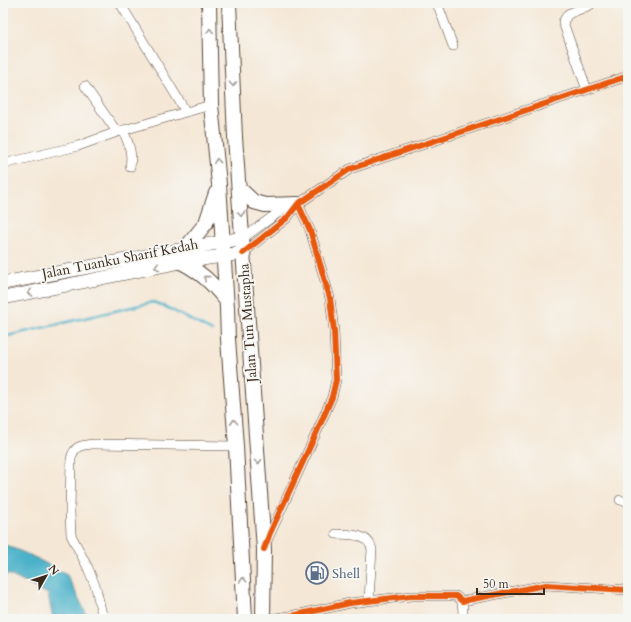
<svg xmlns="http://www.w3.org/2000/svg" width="631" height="622" font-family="Cardo,serif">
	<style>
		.water { fill: #4ab1c9; stroke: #426e74 }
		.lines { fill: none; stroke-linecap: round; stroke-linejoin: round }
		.stream { stroke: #4ab1c9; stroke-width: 2.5 }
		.street-casing { stroke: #574639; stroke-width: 10 }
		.secondary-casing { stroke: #574639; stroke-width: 14 }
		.primary-casing { stroke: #574639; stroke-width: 16 }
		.street { stroke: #fff; stroke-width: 9 }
		.secondary { stroke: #fff; stroke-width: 13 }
		.primary { stroke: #fff; stroke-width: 14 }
		.cycleway-casing { stroke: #f6f6f2; stroke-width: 8 }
		.cycleway { stroke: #e8590c; stroke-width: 6 }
		.oneway { stroke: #a79f9a }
		.labels { text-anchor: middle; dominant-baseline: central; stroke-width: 3.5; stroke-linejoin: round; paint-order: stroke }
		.street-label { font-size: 14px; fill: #3b2a1e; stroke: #f6f6f2 }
		.service-label { font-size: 14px; fill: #4e5e75; stroke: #f6f6f2; text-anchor: start }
	</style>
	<rect width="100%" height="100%" fill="#f6f6f2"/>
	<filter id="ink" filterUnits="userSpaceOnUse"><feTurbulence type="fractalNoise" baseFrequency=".025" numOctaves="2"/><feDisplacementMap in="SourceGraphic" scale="8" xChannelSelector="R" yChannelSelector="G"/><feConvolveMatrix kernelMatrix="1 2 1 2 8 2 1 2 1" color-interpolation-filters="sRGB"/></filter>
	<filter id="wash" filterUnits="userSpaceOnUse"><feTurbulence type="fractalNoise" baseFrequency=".012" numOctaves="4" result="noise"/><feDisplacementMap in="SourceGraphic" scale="16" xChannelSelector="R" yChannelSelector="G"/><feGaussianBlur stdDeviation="0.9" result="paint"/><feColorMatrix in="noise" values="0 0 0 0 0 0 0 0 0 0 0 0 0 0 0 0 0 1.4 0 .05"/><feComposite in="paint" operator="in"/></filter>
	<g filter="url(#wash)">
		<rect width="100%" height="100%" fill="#f5e7d5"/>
		<path class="water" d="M 3,544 L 32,556 L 67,575 L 86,613 L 87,619 L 53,619 L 48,594 L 8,574 L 3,579 Z"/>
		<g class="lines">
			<path class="stream" d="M 3,337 L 153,302 L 166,307 L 212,331"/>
		</g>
	</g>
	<g filter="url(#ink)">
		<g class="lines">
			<g class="street-casing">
				<path id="street" d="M 120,3 L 186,112 L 211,105
					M 435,3 L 439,8 L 453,46
					M 85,86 L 117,132
					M 587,90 L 563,22 L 568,14 L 590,5
					M 123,130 C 128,142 133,153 130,167
					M 3,164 L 78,146 L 117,132 L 186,112
					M 243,238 L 282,210 L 290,207
					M 243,253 L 287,218 L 298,204 L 350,169 L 628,76
					M 620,500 L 628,502
					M 336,534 C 350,535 368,533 372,549 L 369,600
					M 266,543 L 319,427 L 332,397 L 336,380 L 334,331 L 330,298 L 310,230 L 298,204
					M 462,601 L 463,612 L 462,619
					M 103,619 L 96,588 L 88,568 L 71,535 L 70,512 L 71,459 C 74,445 82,445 94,444 L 236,446
					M 269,619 L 296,615 L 350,603 L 411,596 L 456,596 L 462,601 L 546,585 L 628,590"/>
			</g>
			<g class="secondary-casing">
				<path id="secondary" d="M 3,283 L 243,238
					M 3,298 L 181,262 L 243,253"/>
			</g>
			<g class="primary-casing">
				<path id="primary" d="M 209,3 L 211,105 L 219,184 L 227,308 L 228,339 L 236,446 L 245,619
					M 229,3 L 235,137 L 264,549 L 263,619
					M 239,188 L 254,202 L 265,205 L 298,204
					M 185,249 L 206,223 L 216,193
					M 181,262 C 201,272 212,283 226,300"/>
			</g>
			<use href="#street" class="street"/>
			<use href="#secondary" class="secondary"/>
			<use href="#primary" class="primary"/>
			<g class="cycleway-casing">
				<path id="cycleway" d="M 243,253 L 287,218 L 298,204 L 350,169 L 628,76
					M 264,549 L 270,533 L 319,427 L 332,397 L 336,380 L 334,331 L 330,298 L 310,230 L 298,204
					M 269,619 L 296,615 L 350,603 L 411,596 L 456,596 L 462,601 L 546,585 L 628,590"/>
			</g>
			<use href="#cycleway" class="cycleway"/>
		</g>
		<defs><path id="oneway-chevron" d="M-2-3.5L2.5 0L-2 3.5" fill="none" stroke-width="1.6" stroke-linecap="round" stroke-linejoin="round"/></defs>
		<g class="oneway">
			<use href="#oneway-chevron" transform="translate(210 31) rotate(-91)"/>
			<use href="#oneway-chevron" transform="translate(233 84) rotate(87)"/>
			<use href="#oneway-chevron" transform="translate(217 161) rotate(-96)"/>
			<use href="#oneway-chevron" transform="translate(241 214) rotate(86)"/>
			<use href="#oneway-chevron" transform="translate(157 267) rotate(169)"/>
			<use href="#oneway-chevron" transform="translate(206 278) rotate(-139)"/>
			<use href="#oneway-chevron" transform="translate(30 293) rotate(169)"/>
			<use href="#oneway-chevron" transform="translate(234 422) rotate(-94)"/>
			<use href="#oneway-chevron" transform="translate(258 462) rotate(86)"/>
			<use href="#oneway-chevron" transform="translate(243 580) rotate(-93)"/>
		</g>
	</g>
	<defs>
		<g id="fuel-ring" transform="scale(1.15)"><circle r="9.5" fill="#f6f6f2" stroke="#5c6f8a" stroke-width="1.5"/><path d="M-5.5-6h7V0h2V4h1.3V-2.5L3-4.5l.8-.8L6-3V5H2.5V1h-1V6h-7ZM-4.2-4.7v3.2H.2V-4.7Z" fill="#5c6f8a"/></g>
	</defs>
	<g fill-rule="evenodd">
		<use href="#fuel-ring" x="317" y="573"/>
	</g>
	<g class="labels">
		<g class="street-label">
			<text transform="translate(120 259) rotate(-11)">Jalan Tuanku Sharif Kedah</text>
			<text transform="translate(248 323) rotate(-94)">Jalan Tun Mustapha</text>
		</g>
		<g class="service-label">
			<text x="332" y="573">Shell</text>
		</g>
	</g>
	<rect width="631" height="622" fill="none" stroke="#f6f6f2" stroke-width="16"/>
	<g transform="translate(46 576) rotate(51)" stroke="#f6f6f2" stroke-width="3" paint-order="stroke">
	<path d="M0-3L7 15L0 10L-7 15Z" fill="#3b2a1e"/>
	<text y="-6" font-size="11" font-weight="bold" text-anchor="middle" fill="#3b2a1e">N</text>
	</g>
	<path d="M477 588v6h67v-6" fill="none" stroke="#3b2a1e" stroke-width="2"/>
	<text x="483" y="588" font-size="12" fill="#3b2a1e" stroke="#f6f6f2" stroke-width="3" paint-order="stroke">50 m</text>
</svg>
